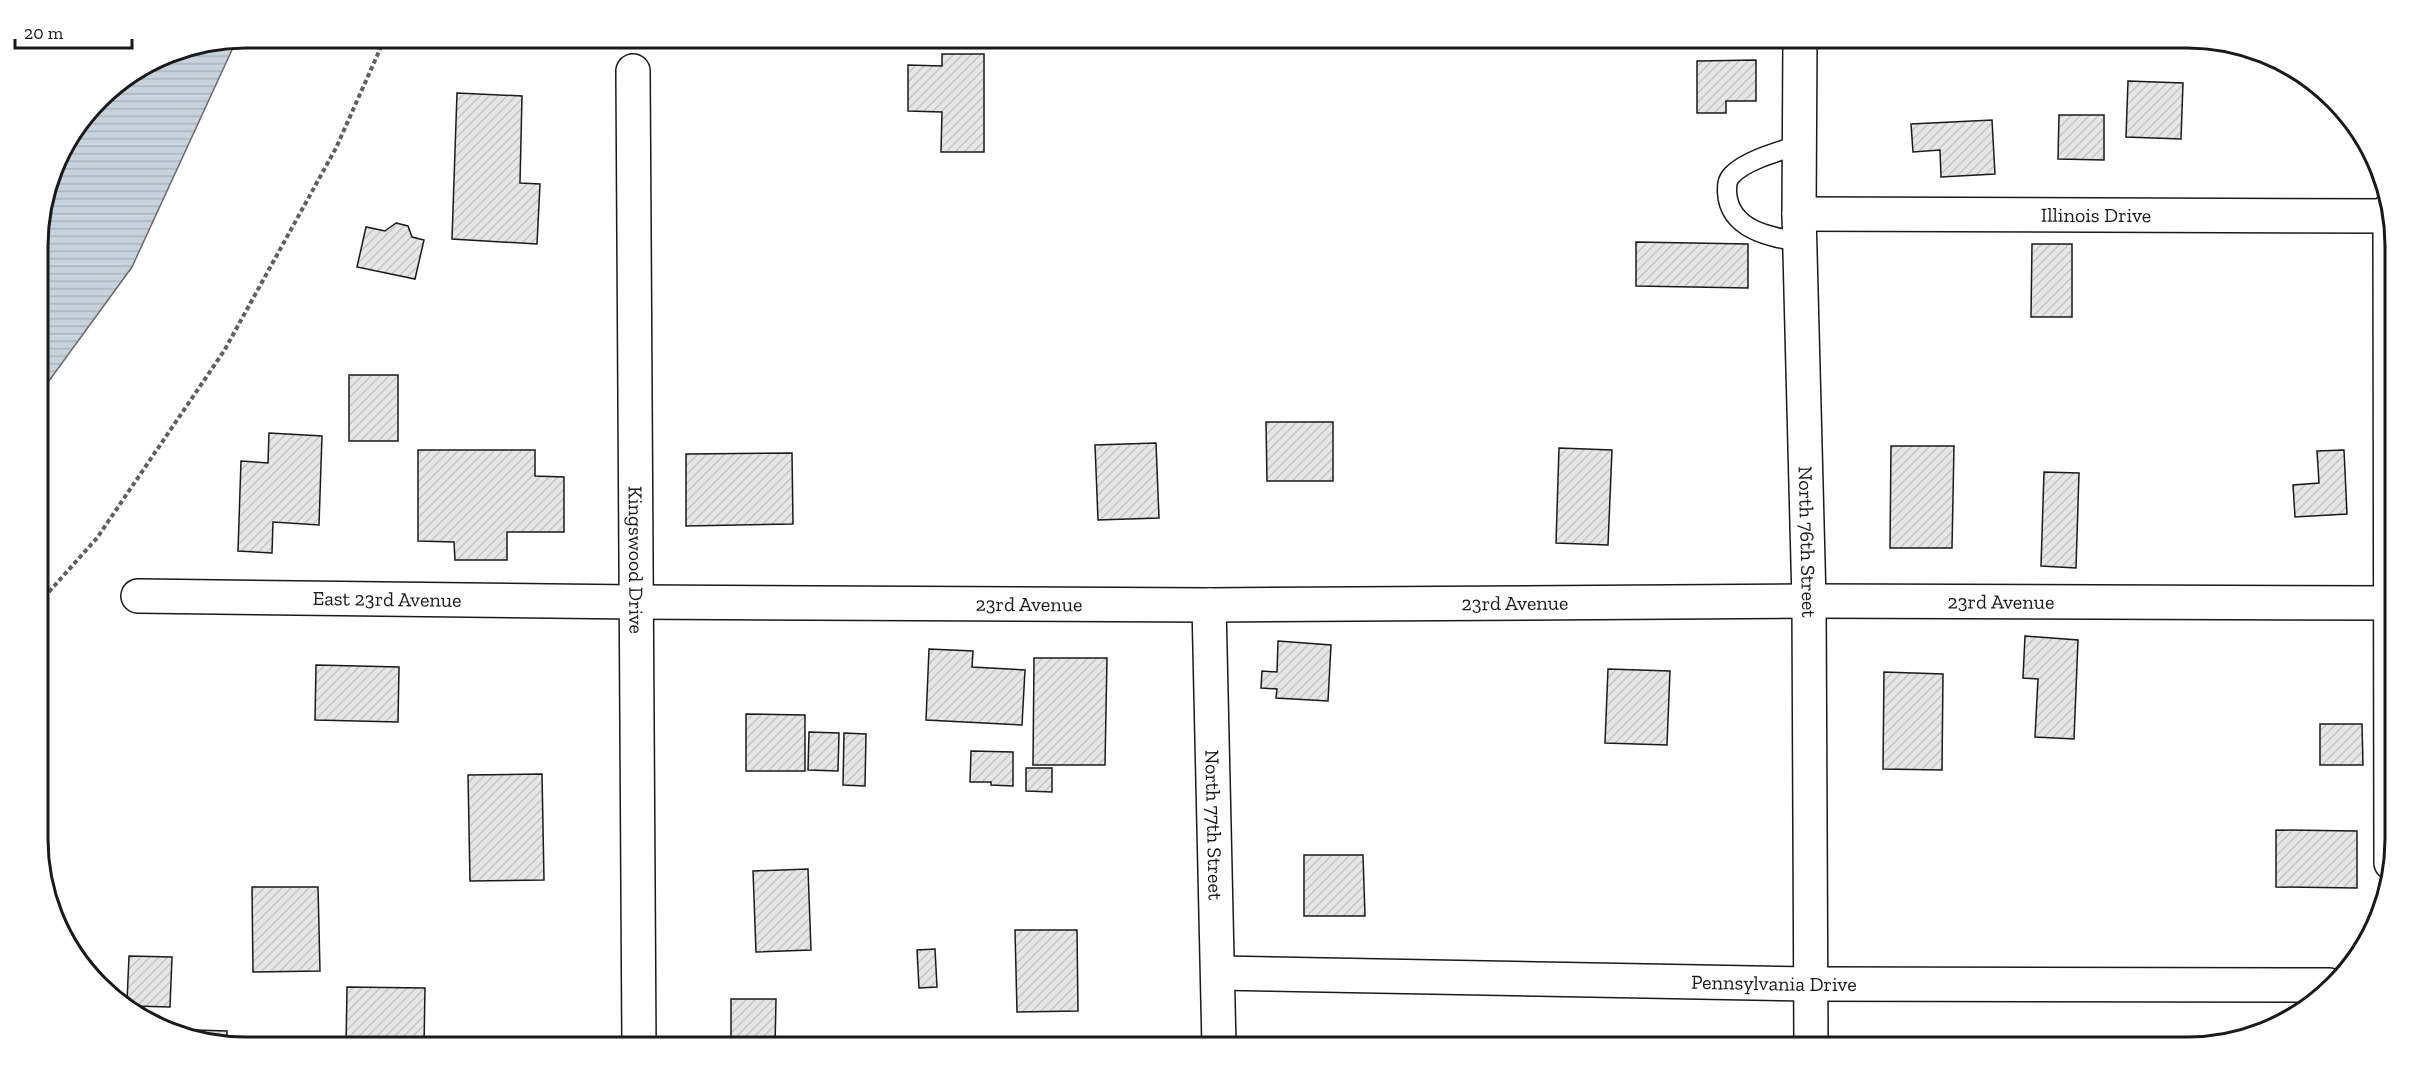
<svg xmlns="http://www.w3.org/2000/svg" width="2433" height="1085" font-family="'Zilla Slab',serif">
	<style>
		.water { fill: url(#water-rules); stroke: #6a6a6a; stroke-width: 1.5 }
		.building { fill: url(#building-hatch); stroke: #1a1a1a; stroke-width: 1.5 }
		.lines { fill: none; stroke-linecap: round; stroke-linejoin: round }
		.service-casing { stroke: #1a1a1a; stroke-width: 21 }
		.minor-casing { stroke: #1a1a1a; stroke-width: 36 }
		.path { stroke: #5f5f5f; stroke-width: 4; stroke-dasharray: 4.5 3; stroke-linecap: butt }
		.service { stroke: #fff; stroke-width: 18 }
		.minor { stroke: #fff; stroke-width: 33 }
		.labels { text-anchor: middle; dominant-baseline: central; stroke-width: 4.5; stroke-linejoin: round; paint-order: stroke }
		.street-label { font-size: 20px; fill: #1a1a1a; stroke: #fff }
		.rim { fill: none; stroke: #1a1a1a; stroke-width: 3 }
	</style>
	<defs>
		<pattern id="water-rules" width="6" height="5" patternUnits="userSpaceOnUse" patternTransform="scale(1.5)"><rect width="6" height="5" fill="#c6d2dc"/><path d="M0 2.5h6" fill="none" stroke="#aab4bc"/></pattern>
		<pattern id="building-hatch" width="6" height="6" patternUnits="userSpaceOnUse" patternTransform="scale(1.5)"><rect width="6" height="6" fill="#e6e6e6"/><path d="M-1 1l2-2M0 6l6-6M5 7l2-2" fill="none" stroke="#c5c5c5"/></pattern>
	</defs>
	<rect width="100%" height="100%" fill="#fff"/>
	<path class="water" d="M 237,39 L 132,267 L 38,396 L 38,232 L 59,154 L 108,89 L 166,53 Z"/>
	<path class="building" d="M 942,54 L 984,54 L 984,152 L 941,152 L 942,112 L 908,111 L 908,65 L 942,66 Z
		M 1756,60 L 1756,101 L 1726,101 L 1726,113 L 1697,113 L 1697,61 Z
		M 2128,81 L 2183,83 L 2181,139 L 2126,137 Z
		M 457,93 L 522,96 L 520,183 L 540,184 L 537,244 L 452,239 Z
		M 2059,115 L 2104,115 L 2104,160 L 2058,159 Z
		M 1992,120 L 1995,174 L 1941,177 L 1940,150 L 1913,152 L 1911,124 Z
		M 396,223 L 408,226 L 412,237 L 424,240 L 415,279 L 357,267 L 366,227 L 385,231 Z
		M 1636,242 L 1748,244 L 1748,288 L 1636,286 Z
		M 2032,244 L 2072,244 L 2072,317 L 2031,317 Z
		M 349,375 L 398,375 L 398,441 L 349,441 Z
		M 1266,422 L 1333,422 L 1333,481 L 1267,481 Z
		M 269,433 L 322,436 L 319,525 L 273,522 L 272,553 L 238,551 L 241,461 L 268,463 Z
		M 1156,443 L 1159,518 L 1098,520 L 1095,445 Z
		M 1891,446 L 1954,446 L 1952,548 L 1890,548 Z
		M 1559,448 L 1612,450 L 1608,545 L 1556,543 Z
		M 418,450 L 535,450 L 535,476 L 564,477 L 564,532 L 507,532 L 507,560 L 455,560 L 454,542 L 418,541 Z
		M 2344,450 L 2347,514 L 2295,517 L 2293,485 L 2319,483 L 2317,451 Z
		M 792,453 L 793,524 L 686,526 L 686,454 Z
		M 2044,472 L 2079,473 L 2076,568 L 2041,566 Z
		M 2025,636 L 2078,640 L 2074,739 L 2035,737 L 2038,679 L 2023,678 Z
		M 1278,641 L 1331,645 L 1328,701 L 1276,698 L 1277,689 L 1261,688 L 1262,671 L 1277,672 Z
		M 929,649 L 973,651 L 972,667 L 1025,670 L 1022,725 L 926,720 Z
		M 1034,658 L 1107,658 L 1105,765 L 1033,765 Z
		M 316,665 L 399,667 L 398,722 L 315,720 Z
		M 1608,669 L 1670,671 L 1667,745 L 1605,743 Z
		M 1884,672 L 1943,674 L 1942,770 L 1883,769 Z
		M 746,714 L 805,715 L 805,771 L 746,771 Z
		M 2320,724 L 2362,724 L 2363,765 L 2320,765 Z
		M 809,732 L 839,733 L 838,771 L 808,770 Z
		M 844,733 L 866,734 L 865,786 L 843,785 Z
		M 971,751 L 1013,752 L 1013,786 L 991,785 L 991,782 L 970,782 Z
		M 1026,768 L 1052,768 L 1052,792 L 1026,791 Z
		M 542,774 L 544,880 L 470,881 L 468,775 Z
		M 2276,830 L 2357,831 L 2357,888 L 2276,887 Z
		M 1304,855 L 1363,855 L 1365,916 L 1304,916 Z
		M 808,869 L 811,950 L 756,952 L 753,871 Z
		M 252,887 L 318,887 L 320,971 L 253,972 Z
		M 1015,930 L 1077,930 L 1078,1011 L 1017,1012 Z
		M 935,949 L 937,987 L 919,988 L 917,950 Z
		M 129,956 L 172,957 L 170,1007 L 133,1006 L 127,1002 Z
		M 347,987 L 425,988 L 424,1047 L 346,1047 Z
		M 731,999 L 776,999 L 775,1047 L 731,1047 Z
		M 163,1029 L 227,1031 L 227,1044 L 166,1032 Z
		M 1541,1041 L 1541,1047 L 1381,1047 L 1381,1045 Z"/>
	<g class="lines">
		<g class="service-casing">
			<path id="service" d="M 1799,145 C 1780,151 1746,160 1732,175 C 1727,180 1727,185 1727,192 C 1729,230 1770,237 1800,242"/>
		</g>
		<g class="minor-casing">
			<g id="minor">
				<path id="s1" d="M 1800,38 L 1799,214 L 1809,601 L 1811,1047"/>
				<path id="s2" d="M 633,71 L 639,1047"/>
				<path d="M 2390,209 L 2391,863"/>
				<path id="s3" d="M 1799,214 L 2392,216"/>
				<path id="s4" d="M 138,596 L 635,602 L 1209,605 L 1809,601 L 2395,603"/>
				<path id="s5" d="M 1209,605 L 1219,1047"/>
				<path id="s6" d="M 1218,973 L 1811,984 L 2329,985"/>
			</g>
		</g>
		<path class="path" d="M 39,603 L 97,538 L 224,351 L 336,148 L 385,38"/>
		<use href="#service" class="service"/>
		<use href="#minor" class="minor"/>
	</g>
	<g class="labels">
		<g class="street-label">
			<text stroke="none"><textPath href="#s3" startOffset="297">Illinois Drive</textPath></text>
			<text stroke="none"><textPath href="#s1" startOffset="504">North 76th Street</textPath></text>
			<text stroke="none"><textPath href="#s2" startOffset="489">Kingswood Drive</textPath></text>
			<text stroke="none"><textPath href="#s4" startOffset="249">East 23rd Avenue</textPath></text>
			<text stroke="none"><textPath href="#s4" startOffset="1863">23rd Avenue</textPath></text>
			<text stroke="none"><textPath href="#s4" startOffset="1377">23rd Avenue</textPath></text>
			<text stroke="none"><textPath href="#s4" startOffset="891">23rd Avenue</textPath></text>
			<text stroke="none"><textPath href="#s5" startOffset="220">North 77th Street</textPath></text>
			<text stroke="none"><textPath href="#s6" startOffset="556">Pennsylvania Drive</textPath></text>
		</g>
	</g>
	<path d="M0 0H2433V1085H0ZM246 48H2187A198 198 0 0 1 2385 246V839A198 198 0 0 1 2187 1037H246A198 198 0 0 1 48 839V246A198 198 0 0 1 246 48Z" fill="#fff" fill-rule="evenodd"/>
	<path class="rim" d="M246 48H2187A198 198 0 0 1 2385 246V839A198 198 0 0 1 2187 1037H246A198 198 0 0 1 48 839V246A198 198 0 0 1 246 48Z"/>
	<path d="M15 39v9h117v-9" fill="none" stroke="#1a1a1a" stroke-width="3"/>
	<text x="24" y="39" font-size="18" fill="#1a1a1a" stroke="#ffffff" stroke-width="4.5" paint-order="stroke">20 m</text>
</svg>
